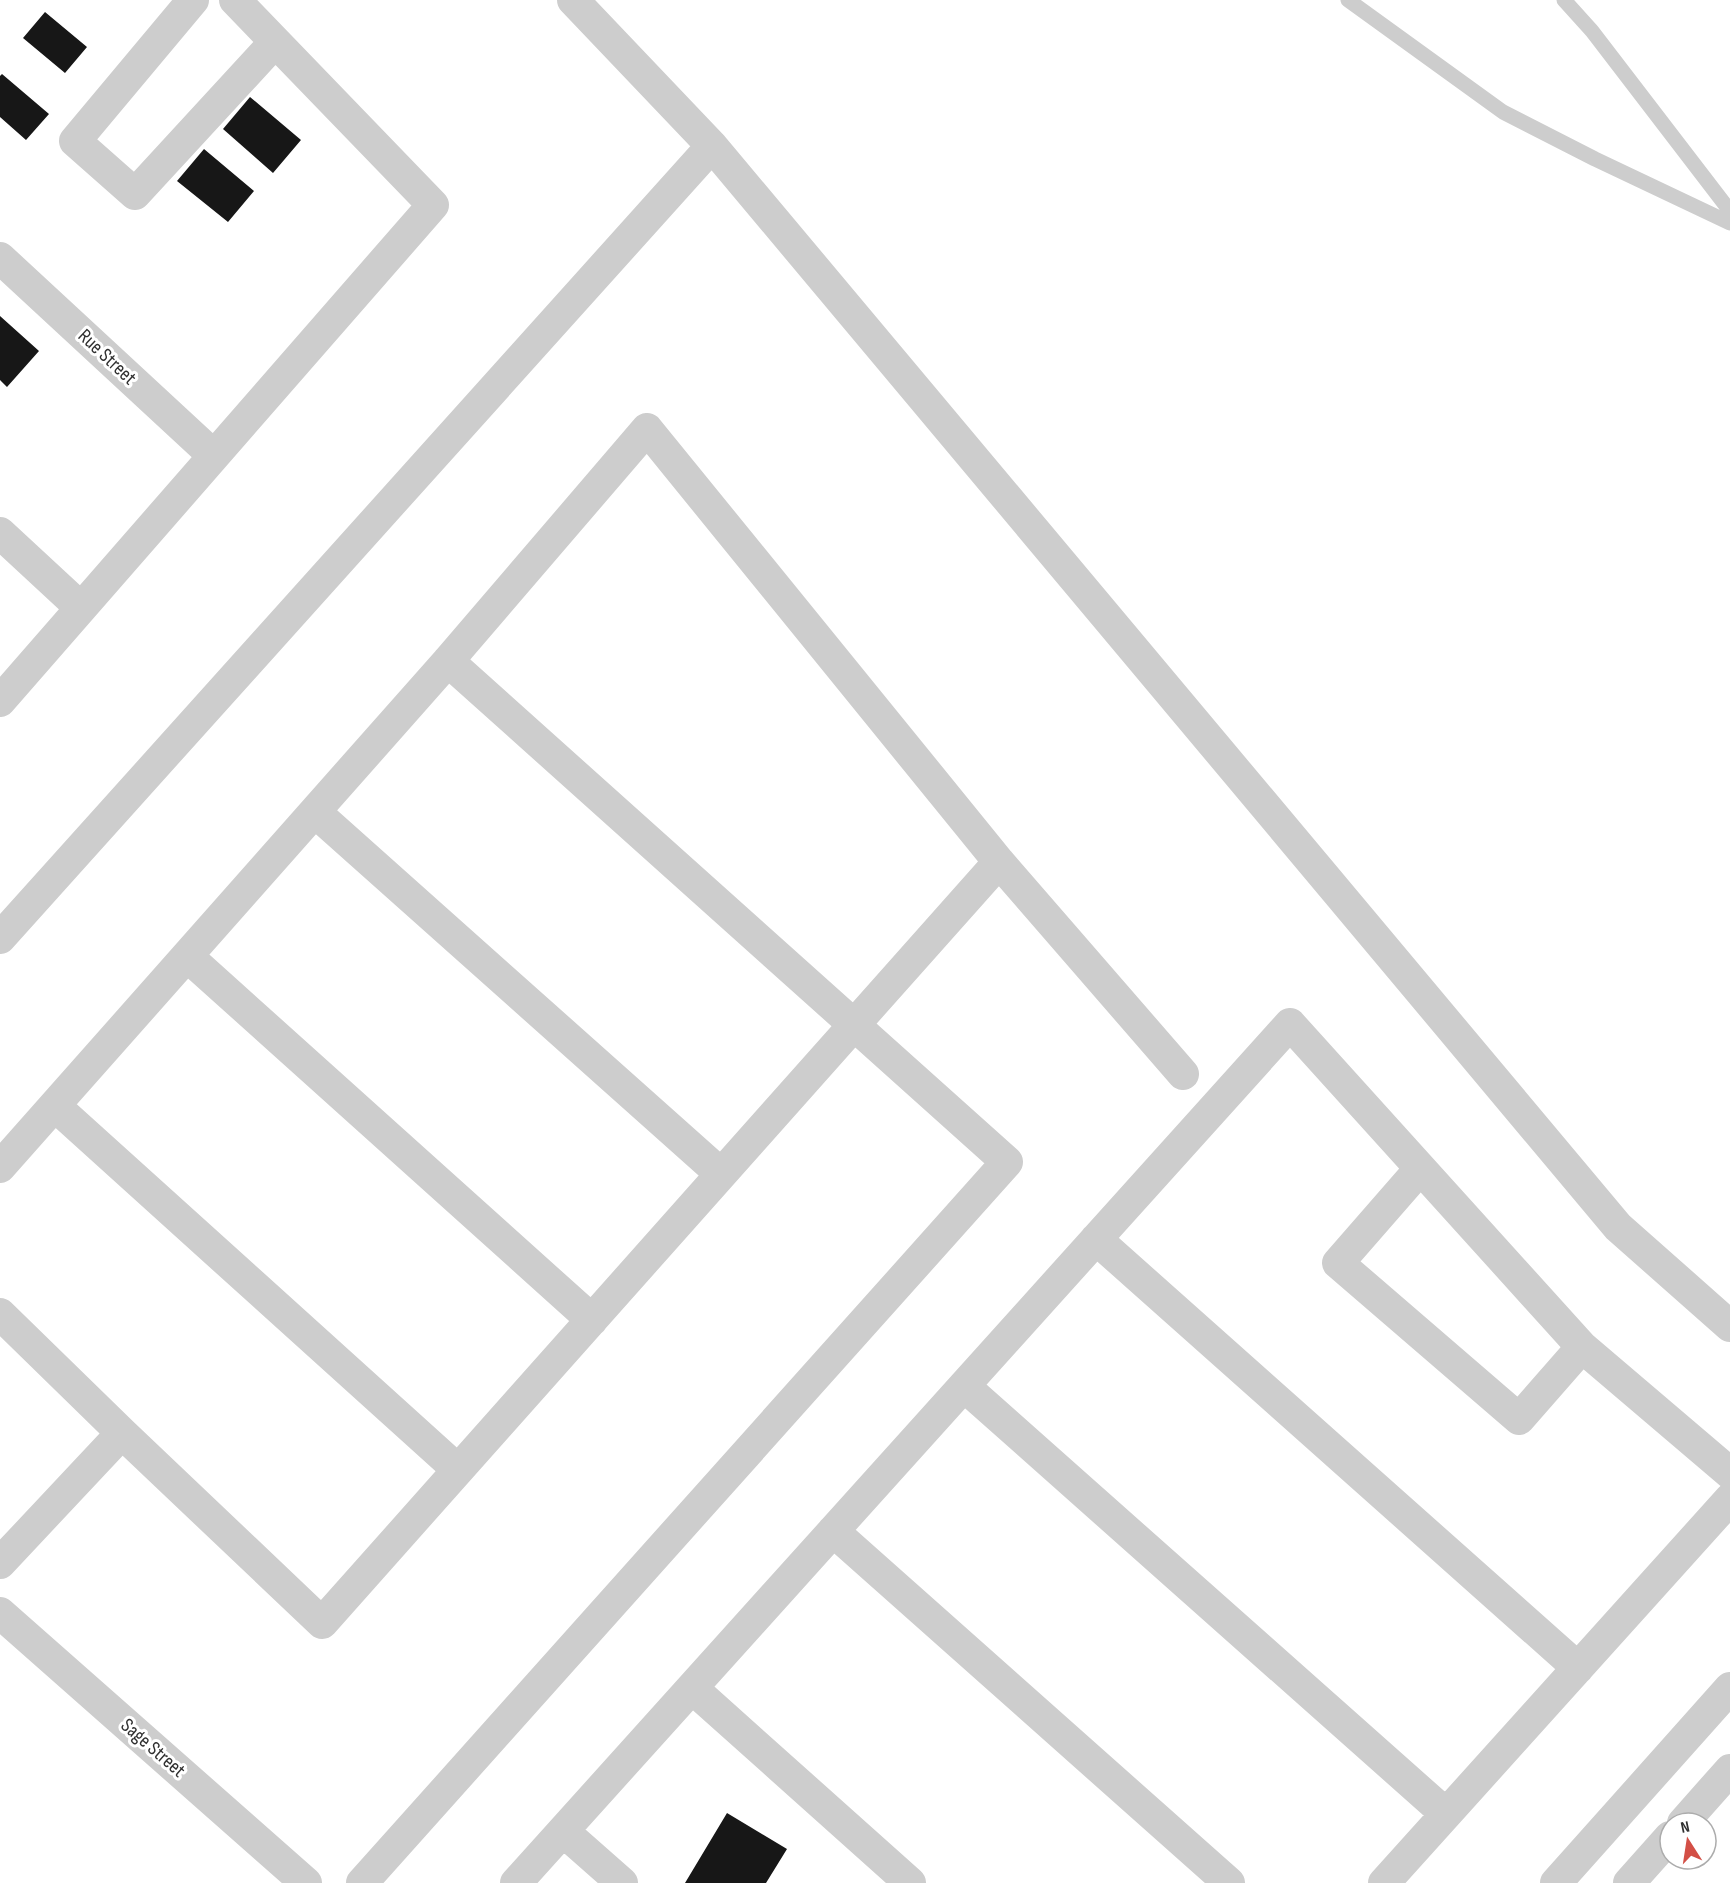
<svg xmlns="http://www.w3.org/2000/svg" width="1730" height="1883" font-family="'Sofia Sans Condensed',sans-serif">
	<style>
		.building { fill: #171717 }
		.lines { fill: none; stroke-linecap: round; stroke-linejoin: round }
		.service { stroke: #cdcdcd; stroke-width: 15 }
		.minor { stroke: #cdcdcd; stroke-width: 32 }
		.labels { text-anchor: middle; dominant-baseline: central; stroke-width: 6; stroke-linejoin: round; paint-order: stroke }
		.street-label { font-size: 20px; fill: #303030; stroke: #fff }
	</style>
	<rect width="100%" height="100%" fill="#fff"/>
	<path class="building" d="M 45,12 L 87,47 L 65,73 L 23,38 Z
		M 2,74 L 49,114 L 26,140 L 0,117 L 0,76 Z
		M 250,97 L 301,140 L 273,173 L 223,129 Z
		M 204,149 L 254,191 L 228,222 L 177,181 Z
		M 0,316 L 39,351 L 7,387 L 0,380 Z
		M 727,1813 L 787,1849 L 766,1883 L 685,1883 Z"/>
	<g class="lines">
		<path class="service" d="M 1348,0 L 1503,112 L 1595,159 L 1730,223
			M 1564,0 L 1592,31 L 1730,211"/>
		<path class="minor" d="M 193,0 L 75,141 L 135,194 L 275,42
			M 573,0 L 712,146 L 1618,1227 L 1730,1326
			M 0,258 L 214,456
			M 0,533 L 81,608
			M 0,701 L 433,205 L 235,0
			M 315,812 L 721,1174
			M 0,938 L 712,146
			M 187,956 L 592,1320
			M 55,1106 L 458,1470
			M 0,1167 L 448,661 L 647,429 L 999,862 L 1183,1074
			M 1420,1169 L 1338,1263 L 1519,1419 L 1582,1347
			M 1096,1239 L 1578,1668
			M 0,1314 L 122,1433 L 322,1623 L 999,862
			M 964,1386 L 1446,1814
			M 833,1531 L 1229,1883
			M 0,1563 L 122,1433
			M 0,1613 L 306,1883
			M 692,1688 L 910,1883
			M 1683,1823 L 1730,1770
			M 563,1831 L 622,1883
			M 362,1883 L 1007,1162 L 448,661
			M 516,1883 L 1290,1024 L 1582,1347 L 1730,1473
			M 1384,1883 L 1730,1499
			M 1556,1883 L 1730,1688
			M 1629,1883 L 1670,1837"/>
	</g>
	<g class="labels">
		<g class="street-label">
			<text transform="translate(107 357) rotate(43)">Rue Street</text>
			<text transform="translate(153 1748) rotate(41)">Sage Street</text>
		</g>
	</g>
	<g transform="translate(1688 1841) rotate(348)"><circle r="28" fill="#ffffff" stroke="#acacac" stroke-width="1.5"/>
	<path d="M0-4.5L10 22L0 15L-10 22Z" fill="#d34f46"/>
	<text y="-9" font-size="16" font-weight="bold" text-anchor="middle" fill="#303030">N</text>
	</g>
</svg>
